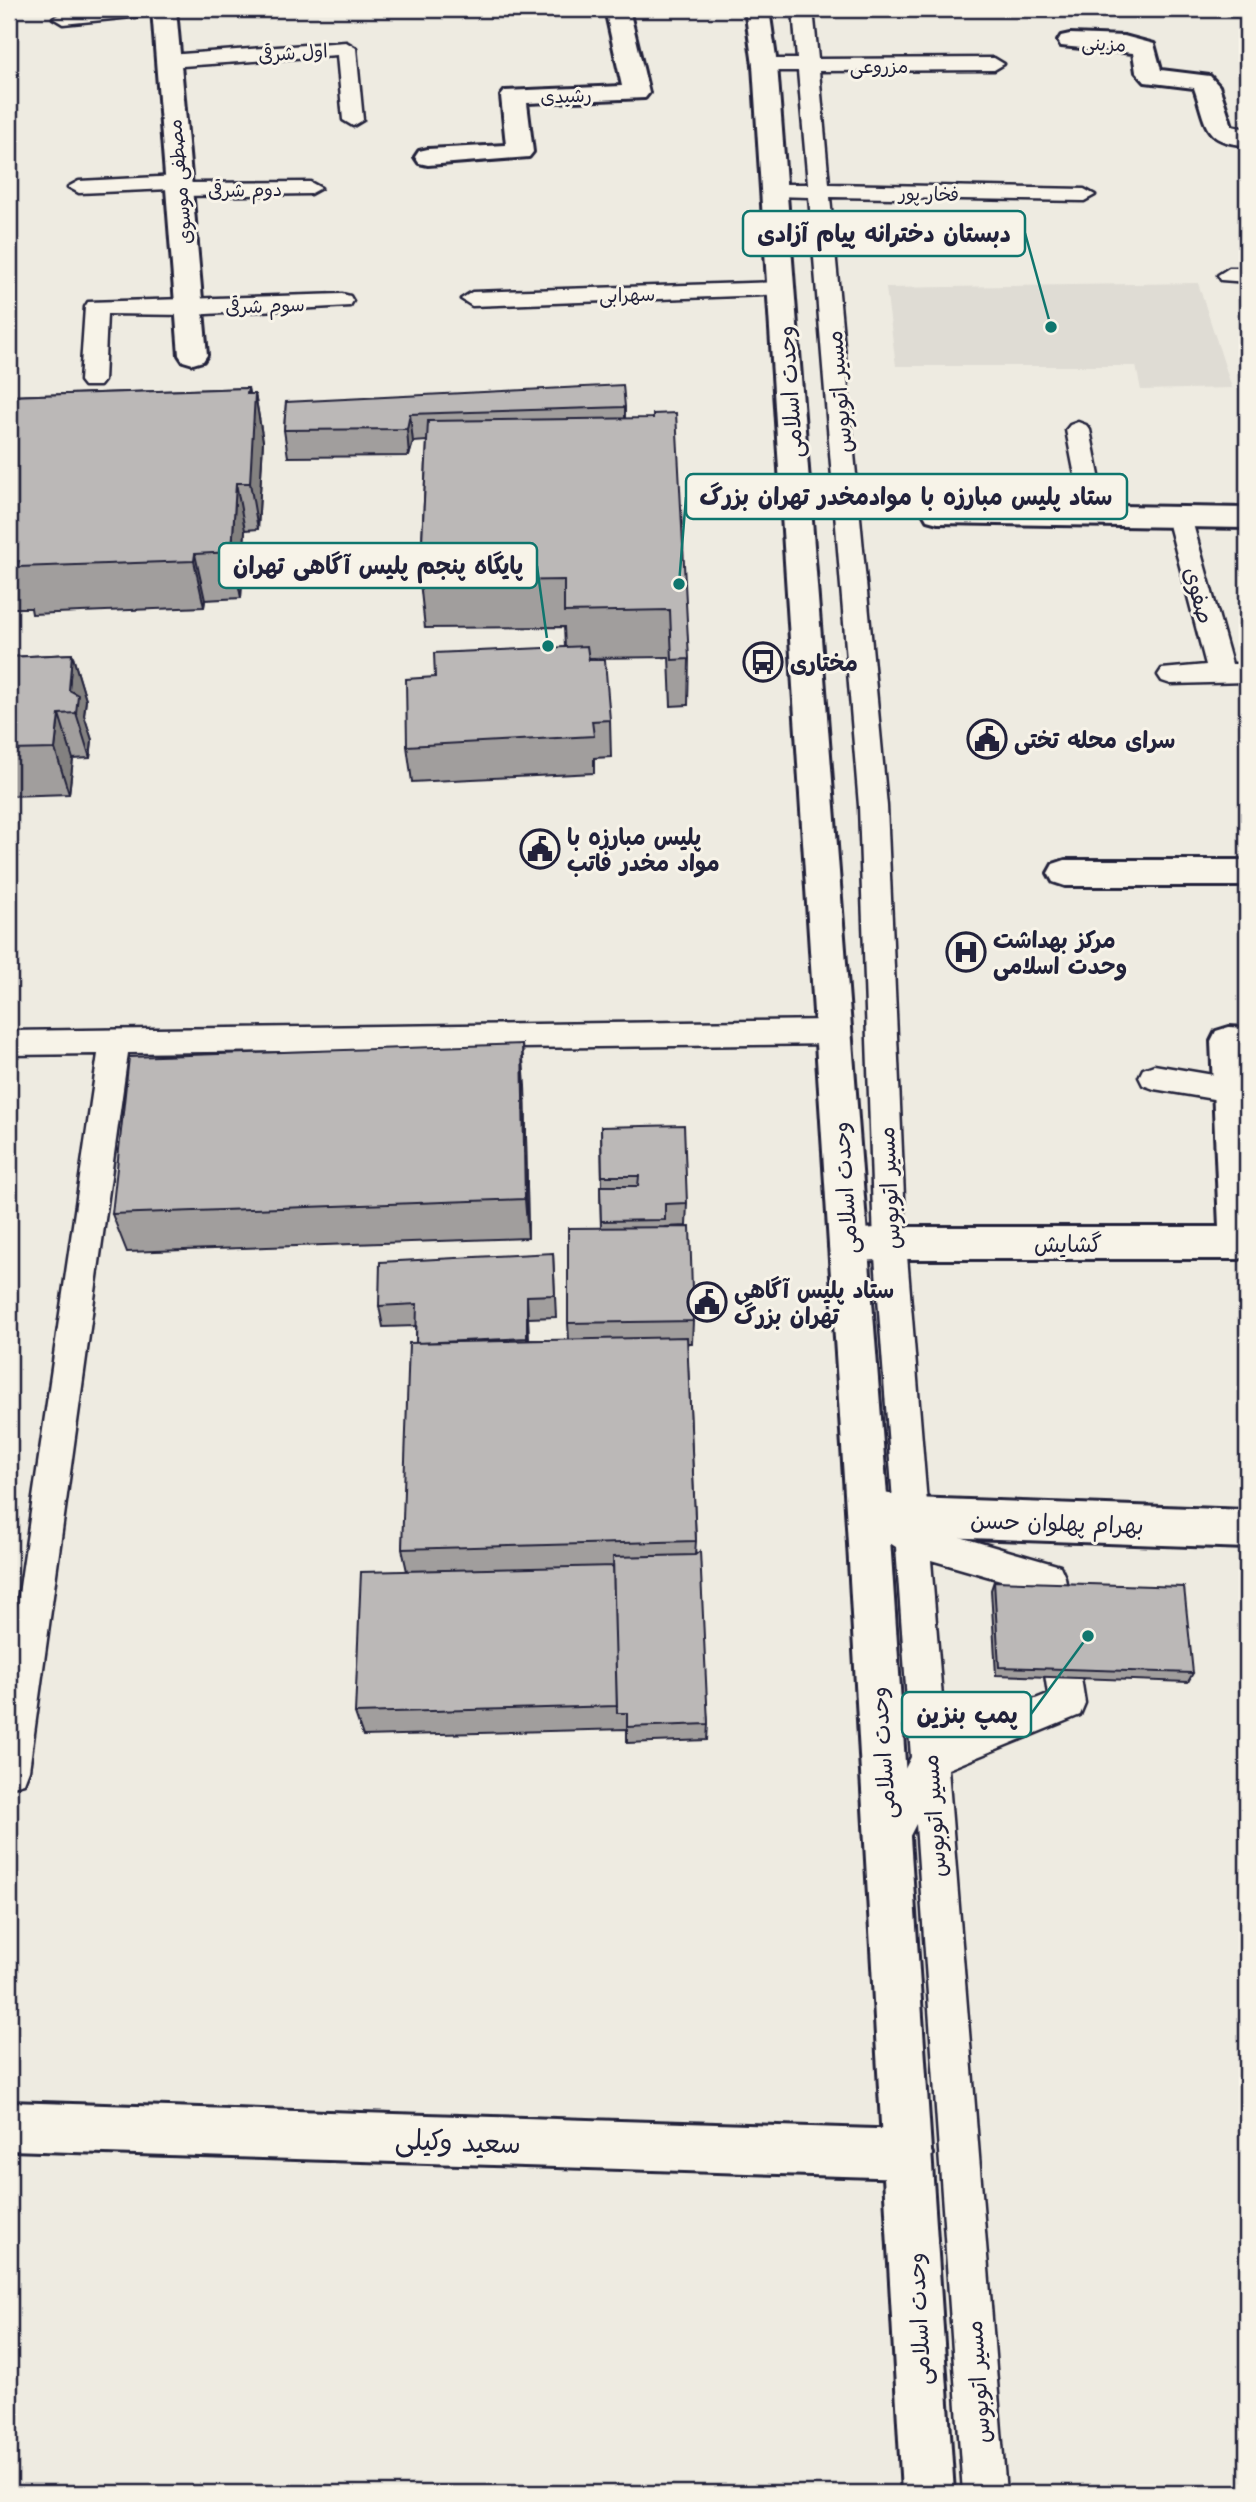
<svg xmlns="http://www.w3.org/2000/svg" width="1256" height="2502" font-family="Mali,'Playpen Sans Arabic',sans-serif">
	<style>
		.built { fill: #dfdcd4 }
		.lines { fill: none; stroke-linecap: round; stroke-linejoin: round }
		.service-casing { stroke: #22223b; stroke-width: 5 }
		.minor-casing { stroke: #22223b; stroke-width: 6 }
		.tertiary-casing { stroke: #22223b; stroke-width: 6 }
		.primary-casing { stroke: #22223b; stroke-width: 6 }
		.service { fill: #f7f3e8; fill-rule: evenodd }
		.minor { fill: #f7f3e8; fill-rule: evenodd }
		.tertiary { fill: #f7f3e8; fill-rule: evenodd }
		.primary { fill: #f7f3e8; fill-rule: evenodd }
		.wall { fill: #a19e9d; stroke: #22223b; stroke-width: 2 }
		.shaded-wall { fill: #838180; stroke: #22223b; stroke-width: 2 }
		.building { fill: #bbb8b7; stroke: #22223b; stroke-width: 2 }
		.labels { text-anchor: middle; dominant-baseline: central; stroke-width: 6; stroke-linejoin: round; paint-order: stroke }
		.far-street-label { font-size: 19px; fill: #22223b; stroke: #f7f3e8 }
		.street-label { font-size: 23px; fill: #22223b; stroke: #f7f3e8 }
		.poi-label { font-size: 23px; font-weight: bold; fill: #22223b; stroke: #f7f3e8; text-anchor: start }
		.near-street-label { font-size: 28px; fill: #22223b; stroke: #f7f3e8 }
		.leader { fill: none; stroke: #0f766e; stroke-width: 2.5 }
		.callout-dot { fill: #0f766e; stroke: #f7f3e8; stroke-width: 2.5 }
		.callout { fill: #f7f3e8; stroke: #0f766e; stroke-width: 2.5 }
		.callout-label { font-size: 24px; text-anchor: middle; font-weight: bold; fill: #22223b }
	</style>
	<rect width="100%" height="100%" fill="#eeebe1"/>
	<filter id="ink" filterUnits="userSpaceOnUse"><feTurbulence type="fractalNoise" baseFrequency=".0143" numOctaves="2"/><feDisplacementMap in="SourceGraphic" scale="14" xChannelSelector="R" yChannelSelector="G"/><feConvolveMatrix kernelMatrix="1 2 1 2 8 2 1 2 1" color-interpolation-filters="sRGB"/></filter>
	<g filter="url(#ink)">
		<path class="built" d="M 1198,283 L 1232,388 L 1141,390 L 1136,366 L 896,366 L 886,288 Z"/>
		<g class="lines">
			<g class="service-casing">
				<path id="service" d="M 95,9 L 162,9 L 152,15 L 63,24 L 53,18 L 63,12 Z
					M 793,9 L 813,9 L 818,59 L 994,58 L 1004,64 L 994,70 L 819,71 L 829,184 L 1084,189 L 1095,195 L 1084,201 L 830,197 L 887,806 L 906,1243 L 929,1528 L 1060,1566 L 1065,1577 L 1085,1703 L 1080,1715 L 948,1769 L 1006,2493 L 963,2493 L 916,1824 L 901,1853 L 888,1858 L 875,1853 L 869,1840 L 911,1757 L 896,1547 L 885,1540 L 880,1529 L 885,1518 L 894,1515 L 874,1243 L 859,806 L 809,197 L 774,196 L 763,190 L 774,184 L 808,184 L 798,71 L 765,71 L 755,65 L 765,59 L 797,59 ZM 931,1560 L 1032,1589 L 1048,1694 L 945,1735 Z
					M 1247,9 L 1247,16 L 1228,14 L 1225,10 Z
					M 346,42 L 356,48 L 363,120 L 353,126 L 343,120 L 337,55 L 168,67 L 158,61 L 168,55 Z
					M 179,176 L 187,177 L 189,183 L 310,182 L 321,188 L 310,194 L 180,196 L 172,195 L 170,189 L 79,193 L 68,187 L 79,181 Z
					M 1229,268 L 1247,268 L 1247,282 L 1221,280 L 1218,275 Z
					M 782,282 L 793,289 L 790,294 L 472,306 L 461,299 L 472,292 Z
					M 342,294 L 350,296 L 353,301 L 350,306 L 189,315 L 107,314 L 104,381 L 100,386 L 84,386 L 80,381 L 85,307 L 88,302 Z
					M 1078,422 L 1086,425 L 1090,430 L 1107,516 L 1104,522 L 1086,522 L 1083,516 L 1066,430 L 1070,425 Z
					M 1179,509 L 1188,511 L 1191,517 L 1232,664 L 1247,664 L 1247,682 L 1171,684 L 1162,681 L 1158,675 L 1162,669 L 1206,665 L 1167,517 L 1170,511 Z
					M 833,1020 L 843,1024 L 848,1032 L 843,1040 L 833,1044 L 128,1053 L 29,1770 L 24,1783 L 9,1787 L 9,1662 L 98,1054 L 9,1055 L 9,1031 Z
					M 1154,1065 L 1231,1078 L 1242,1081 L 1246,1090 L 1242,1099 L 1231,1102 L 1154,1089 L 1143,1085 L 1139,1077 L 1143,1069 Z"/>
			</g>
			<g class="minor-casing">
				<path id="minor" d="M 152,9 L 176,9 L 207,355 L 203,361 L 193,364 L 183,361 L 179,355 Z
					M 605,9 L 629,9 L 649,93 L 645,98 L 527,103 L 533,152 L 529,157 L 428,165 L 419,163 L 415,157 L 419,151 L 428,149 L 506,145 L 501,96 L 505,91 L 622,86 Z
					M 1070,34 L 1124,36 L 1154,44 L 1161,70 L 1210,76 L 1219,86 L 1232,126 L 1247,129 L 1247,145 C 1202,143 1207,124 1194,88 L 1145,82 L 1136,72 L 1133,53 L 1061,46 L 1058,41 L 1061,36 Z
					M 938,503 L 1247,508 L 1247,528 L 938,523 L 927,520 L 923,513 L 927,506 Z
					M 1065,860 L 1247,860 L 1247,886 L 1065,886 L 1053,882 L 1048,873 L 1053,864 Z
					M 1229,1027 L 1247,1028 L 1247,1256 L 1239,1259 L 890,1259 L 848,1262 L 834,1258 L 829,1246 L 834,1234 L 848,1230 L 890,1227 L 1219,1227 L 1211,1041 L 1216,1031 Z
					M 9,2102 L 908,2130 L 925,2137 L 932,2154 L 925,2171 L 908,2178 L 9,2150 Z"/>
			</g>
			<g class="tertiary-casing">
				<path id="tertiary" d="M 867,1490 L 912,1498 L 1247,1510 L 1247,1548 L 912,1536 L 852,1522 L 846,1509 L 852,1496 Z"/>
			</g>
			<g class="primary-casing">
				<path id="primary" d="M 745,9 L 769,9 L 777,65 L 888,1509 L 954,2493 L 902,2493 L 846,1509 L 753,65 Z"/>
			</g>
			<use href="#service" class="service"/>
			<use href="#minor" class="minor"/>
			<use href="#tertiary" class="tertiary"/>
			<use href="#primary" class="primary"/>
		</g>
		<path class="wall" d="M 248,388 L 249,394 L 255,394 L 263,441 L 258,529 L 245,530 L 241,598 L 205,600 L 204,607 L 32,614 L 31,608 L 9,608 L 9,396 Z
			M 286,402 L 625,407 L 625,418 L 689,659 L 688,705 L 671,706 L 669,657 L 588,658 L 610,720 L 611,757 L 594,758 L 594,773 L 412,782 L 407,746 L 435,677 L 565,647 L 564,627 L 425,628 L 420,582 L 427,441 L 413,442 L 409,456 L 288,457 L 284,430 Z
			M 72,654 L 86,700 L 84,716 L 92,740 L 90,758 L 73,759 L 69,794 L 9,796 L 9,657 Z
			M 525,1086 L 528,1238 L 127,1252 L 112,1214 Z
			M 601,1127 L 687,1203 L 686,1226 L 665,1227 L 693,1321 L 692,1343 L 687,1343 L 696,1541 L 695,1555 L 708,1724 L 707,1740 L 627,1743 L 627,1729 L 363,1736 L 355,1713 L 407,1571 L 402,1549 L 416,1343 L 416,1326 L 383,1327 L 379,1306 L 553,1253 L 556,1317 L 528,1318 L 529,1340 L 569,1340 L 568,1323 L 601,1228 L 600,1186 L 602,1186 Z
			M 994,1581 L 1193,1673 L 1188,1682 L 996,1675 L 991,1590 Z"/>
		<path class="shaded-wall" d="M 248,388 L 253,418 L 255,394 L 263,441 L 258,529 L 250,483 Z
			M 410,414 L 413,442 L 409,456 L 407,429 Z
			M 236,483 L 245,530 L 241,598 L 232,552 Z
			M 195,554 L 205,600 L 204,607 L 194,561 Z
			M 72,654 L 86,700 L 84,715 L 92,740 L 90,758 L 69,690 Z
			M 59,714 L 73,759 L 69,794 L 55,749 Z
			M 522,1044 L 525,1086 L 528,1238 L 525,1199 Z
			M 527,1296 L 528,1318 L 529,1359 L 527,1338 Z"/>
		<path class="building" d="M 623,385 L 625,407 L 410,414 L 407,429 L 284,430 L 286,402 Z
			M 248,388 L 247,394 L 255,394 L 250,483 L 236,483 L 232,552 L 195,554 L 194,561 L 18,567 L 19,561 L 9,561 L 9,396 Z
			M 676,413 L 689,659 L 672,660 L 670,610 L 564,612 L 564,580 L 420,582 L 428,421 L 653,418 L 653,414 Z
			M 587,646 L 589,660 L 605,660 L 610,720 L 592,721 L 594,736 L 407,746 L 406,679 L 435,677 L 434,653 Z
			M 72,654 L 69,690 L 78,695 L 76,713 L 59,714 L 55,749 L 9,750 L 9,657 Z
			M 522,1044 L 525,1199 L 112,1214 L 129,1057 Z
			M 684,1125 L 687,1203 L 665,1204 L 665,1220 L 601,1221 L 600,1186 L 638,1186 L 639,1176 L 602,1176 L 601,1127 Z
			M 690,1227 L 693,1321 L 568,1323 L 568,1228 Z
			M 553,1253 L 555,1295 L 527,1296 L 527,1338 L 416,1343 L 417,1304 L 379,1306 L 380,1262 Z
			M 687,1337 L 696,1541 L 402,1549 L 409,1343 Z
			M 700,1551 L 708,1724 L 627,1727 L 627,1713 L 617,1713 L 613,1557 L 695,1555 Z
			M 613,1566 L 617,1706 L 355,1713 L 361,1572 Z
			M 994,1581 L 1184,1587 L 1193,1673 L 999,1667 Z"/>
	</g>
	<defs>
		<g id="bus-ring" transform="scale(2.0125)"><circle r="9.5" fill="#f7f3e8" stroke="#22223b" stroke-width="1.5"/><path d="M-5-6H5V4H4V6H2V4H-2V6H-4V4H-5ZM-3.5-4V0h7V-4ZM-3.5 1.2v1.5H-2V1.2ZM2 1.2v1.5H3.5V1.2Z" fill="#22223b"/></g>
		<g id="civic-ring" transform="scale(2.0125)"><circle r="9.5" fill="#f7f3e8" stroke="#22223b" stroke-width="1.5"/><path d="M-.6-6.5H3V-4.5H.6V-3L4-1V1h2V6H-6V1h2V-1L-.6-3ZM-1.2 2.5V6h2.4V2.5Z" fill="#22223b"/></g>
		<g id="hospital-ring" transform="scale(2.0125)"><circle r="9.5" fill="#f7f3e8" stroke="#22223b" stroke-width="1.5"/><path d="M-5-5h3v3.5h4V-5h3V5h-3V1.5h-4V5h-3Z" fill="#22223b"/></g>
	</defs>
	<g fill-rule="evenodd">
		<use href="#bus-ring" x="763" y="662"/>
		<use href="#civic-ring" x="987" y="739"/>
		<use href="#civic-ring" x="540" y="849"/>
		<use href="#hospital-ring" x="966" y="952"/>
		<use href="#civic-ring" x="707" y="1302"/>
	</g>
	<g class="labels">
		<g class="far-street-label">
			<text transform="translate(1104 43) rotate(3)">مزینی</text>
			<text transform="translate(293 52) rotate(-4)">اول شرقی</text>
			<text x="879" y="65">مزروعی</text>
			<text transform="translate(566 95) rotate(-2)">رشیدی</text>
			<text transform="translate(179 182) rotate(-95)">مصطفی موسوی</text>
			<text transform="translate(245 189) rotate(-1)">دوم شرقی</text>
			<text transform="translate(929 193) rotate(1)">فخار پور</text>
			<text transform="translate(627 294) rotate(-2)">سهرابی</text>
			<text transform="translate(265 305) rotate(-2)">سوم شرقی</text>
		</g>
		<g class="street-label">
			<text transform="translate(789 392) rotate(-94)">وحدت اسلامی</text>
			<text transform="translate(838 392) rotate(-95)">مسیر اتوبوس</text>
			<text transform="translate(1200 595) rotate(75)">صفوی</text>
			<text transform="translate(844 1188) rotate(-94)">وحدت اسلامی</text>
			<text transform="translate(888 1188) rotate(-93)">مسیر اتوبوس</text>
			<text x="1068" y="1243">گشایش</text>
			<text transform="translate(1057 1522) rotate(2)">بهرام پهلوان حسن</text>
			<text transform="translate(882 1753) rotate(-94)">وحدت اسلامی</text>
			<text transform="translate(933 1816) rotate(-94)">مسیر اتوبوس</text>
			<text transform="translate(918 2319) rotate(-93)">وحدت اسلامی</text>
			<text transform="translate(977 2382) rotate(-94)">مسیر اتوبوس</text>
		</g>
		<g class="poi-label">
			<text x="790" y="662">مختاری</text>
			<text x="1014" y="739">سرای محله تختی</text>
			<text x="567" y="836">پلیس مبارزه با<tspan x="567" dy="26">مواد مخدر فاتب</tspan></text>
			<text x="993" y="939">مرکز بهداشت<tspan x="993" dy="26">وحدت اسلامی</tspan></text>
			<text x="734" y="1289">ستاد پلیس آگاهی<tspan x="734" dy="26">تهران بزرگ</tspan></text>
		</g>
		<g class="near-street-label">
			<text transform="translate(458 2140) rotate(2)">سعید وکیلی</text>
		</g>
	</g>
	<path class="leader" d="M1051 327L1025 233M679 584L686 497M548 646L537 566M1088 1636L1031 1714"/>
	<g class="callout-dot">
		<circle cx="1051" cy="327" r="7"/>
		<circle cx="679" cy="584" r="7"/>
		<circle cx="548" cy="646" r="7"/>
		<circle cx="1088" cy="1636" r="7"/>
	</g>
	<g class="callout">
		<rect x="743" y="211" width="282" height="45" rx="7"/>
		<rect x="686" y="474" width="441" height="45" rx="7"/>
		<rect x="219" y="543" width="318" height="45" rx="7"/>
		<rect x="902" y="1692" width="129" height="45" rx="7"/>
	</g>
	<g class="callout-label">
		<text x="884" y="242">دبستان دخترانه پیام آزادی</text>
		<text x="906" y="505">ستاد پلیس مبارزه با موادمخدر تهران بزرگ</text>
		<text x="378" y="574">پایگاه پنجم پلیس آگاهی تهران</text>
		<text x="967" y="1723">پمپ بنزین</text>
	</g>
	<rect width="1256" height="2502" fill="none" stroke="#f7f3e8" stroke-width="35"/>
	<rect x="18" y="18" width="1221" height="2467" fill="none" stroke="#22223b" stroke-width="2.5" filter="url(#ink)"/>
</svg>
